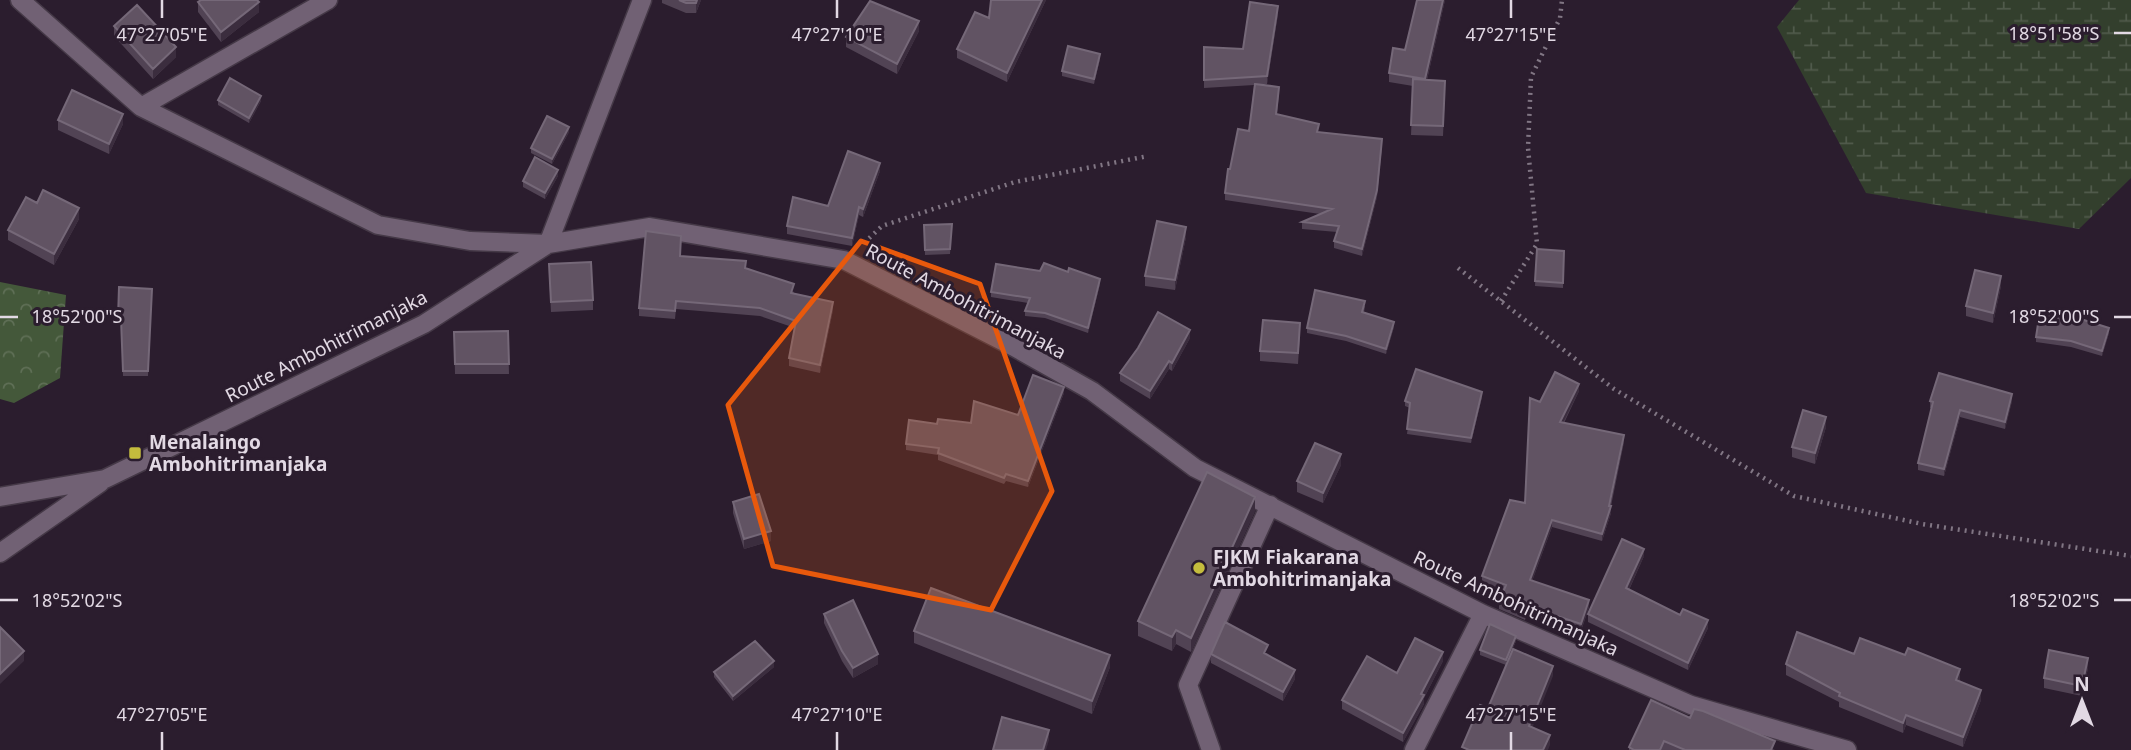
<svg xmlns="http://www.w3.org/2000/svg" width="2131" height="750" font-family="'Noto Sans',sans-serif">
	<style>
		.forest { fill: url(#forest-crowns) }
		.wetland { fill: url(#wetland-marsh) }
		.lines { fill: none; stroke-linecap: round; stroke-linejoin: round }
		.minor-casing { stroke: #453947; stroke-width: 21 }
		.path { stroke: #817684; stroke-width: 4.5; stroke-dasharray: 2 5; stroke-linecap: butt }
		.minor { stroke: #716174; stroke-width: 18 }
		.wall { fill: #514354 }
		.shaded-wall { fill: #3b2d3e }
		.building { fill: #615363; stroke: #756878; stroke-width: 2 }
		.marked { fill: #e8590c; fill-opacity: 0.2; stroke: #e8590c; stroke-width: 5; stroke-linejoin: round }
		.ticks { fill: none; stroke: #e2d9e4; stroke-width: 2.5 }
		.poi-dot { fill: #c4bc3d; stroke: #2b1d2e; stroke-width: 2.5 }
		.labels { text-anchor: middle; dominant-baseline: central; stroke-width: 6; stroke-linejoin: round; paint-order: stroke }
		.street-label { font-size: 19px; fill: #e2d9e4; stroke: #2b1d2e }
		.poi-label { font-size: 19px; font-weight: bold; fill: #e2d9e4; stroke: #2b1d2e; text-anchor: start }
		.ticks-label { font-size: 18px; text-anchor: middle; fill: #e2d9e4; stroke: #2b1d2e; stroke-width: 6; stroke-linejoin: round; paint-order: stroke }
	</style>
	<defs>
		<pattern id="forest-crowns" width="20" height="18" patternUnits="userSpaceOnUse" patternTransform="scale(1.75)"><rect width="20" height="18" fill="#44583a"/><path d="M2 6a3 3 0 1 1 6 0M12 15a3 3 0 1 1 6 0" fill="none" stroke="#5f6f56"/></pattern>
		<pattern id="wetland-marsh" width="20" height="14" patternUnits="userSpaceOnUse" patternTransform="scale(1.75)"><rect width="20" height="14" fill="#333f2d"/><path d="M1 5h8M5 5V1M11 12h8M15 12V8" fill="none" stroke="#505a4b"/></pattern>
	</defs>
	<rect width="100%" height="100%" fill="#2b1d2e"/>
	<path class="forest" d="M 0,282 L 66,295 L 60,378 L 14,403 L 0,399 Z"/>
	<path class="wetland" d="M 1799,0 L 2131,0 L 2131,178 L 2079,229 L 1866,193 L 1777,27 Z"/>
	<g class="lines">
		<g class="minor-casing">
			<path id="minor" d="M 20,0 L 141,107 L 378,225 L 470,241 L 548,244 L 642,0
				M 141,107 L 328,0
				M 0,497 L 105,479 L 424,324 L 548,244 L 650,227 L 844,260 L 1014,347 L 1092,391 L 1195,468 L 1483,614 L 1691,705 L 1847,750
				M 0,553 L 100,483
				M 1211,750 L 1188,685 L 1270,505
				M 1414,750 L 1483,614"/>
		</g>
		<path class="path" d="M 864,243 L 882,226 L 1015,182 L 1148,156
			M 1458,268 L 1614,389 L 1794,496 L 1922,524 L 2131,556
			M 1501,301 L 1537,244 L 1528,148 L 1531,77 L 1560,18 L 1562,0"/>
		<use href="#minor" class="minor"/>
	</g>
	<path class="wall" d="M 662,0 L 701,0 L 696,13 L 686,13 L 662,3 Z
		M 991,0 L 1046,0 L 1007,82 L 957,58 L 957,49 L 989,18 Z
		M 1445,0 L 1427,80 L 1445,91 L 1443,136 L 1411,135 L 1413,86 L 1389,82 L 1389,73 Z
		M 198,2 L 259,12 L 221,42 L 198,12 Z
		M 1278,14 L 1267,84 L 1259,85 L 1279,94 L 1277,114 L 1319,133 L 1382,146 L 1377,197 L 1362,256 L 1334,248 L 1334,241 L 1337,232 L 1302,229 L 1302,222 L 1320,214 L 1225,200 L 1225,193 L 1249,131 L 1254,85 L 1204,88 L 1204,47 L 1243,49 Z
		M 114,26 L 176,57 L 153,79 L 114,36 Z
		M 919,31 L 897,74 L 846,47 L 846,37 Z
		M 1100,59 L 1094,84 L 1062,76 L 1062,71 Z
		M 218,100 L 261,101 L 249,123 L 218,105 Z
		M 58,120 L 123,124 L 109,154 L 58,130 Z
		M 569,132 L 552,164 L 531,153 L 531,148 Z
		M 880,171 L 863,217 L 859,215 L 852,246 L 787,234 L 787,226 L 828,206 Z
		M 558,176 L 545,199 L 523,187 L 523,181 Z
		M 37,203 L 79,219 L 54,265 L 8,240 L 8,230 Z
		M 952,224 L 950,254 L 925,255 L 924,225 Z
		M 1186,237 L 1175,290 L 1145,286 L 1145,276 Z
		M 1537,249 L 1564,251 L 1563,288 L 1535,286 Z
		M 680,256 L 746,269 L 794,292 L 793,294 L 833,310 L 820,373 L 789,366 L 789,358 L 795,328 L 760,316 L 676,309 L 675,319 L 639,316 L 639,308 Z
		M 549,274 L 593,300 L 593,310 L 551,312 Z
		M 1100,284 L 1088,333 L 1045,318 L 1025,316 L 1025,311 L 1028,303 L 991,297 L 991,292 Z
		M 2001,286 L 1993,323 L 1966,316 L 1966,306 Z
		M 119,287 L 152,289 L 148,376 L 123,376 L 121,325 L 118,325 Z
		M 1365,306 L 1364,312 L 1394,327 L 1386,354 L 1346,341 L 1307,333 L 1307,328 Z
		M 508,331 L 509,374 L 455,374 L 454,332 Z
		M 1300,333 L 1298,364 L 1260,361 L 1260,351 Z
		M 2109,333 L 2102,356 L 2071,347 L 2036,342 L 2036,337 Z
		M 1190,338 L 1172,371 L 1169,369 L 1150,399 L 1120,381 L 1120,373 Z
		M 1579,391 L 1564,423 L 1624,442 L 1611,506 L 1611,513 L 1602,541 L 1552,527 L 1532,581 L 1589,607 L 1581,631 L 1527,613 L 1525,620 L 1499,609 L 1499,602 L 1503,591 L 1482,583 L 1482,576 L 1525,503 L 1540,402 Z
		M 1064,393 L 1028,487 L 1006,481 L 1004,484 L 938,460 L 938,455 L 906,450 L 906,444 L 937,424 L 971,423 L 1018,415 Z
		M 1482,397 L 1471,443 L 1407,434 L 1410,408 L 1405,406 L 1405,401 Z
		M 1930,401 L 2012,401 L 2005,429 L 1960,417 L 1944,476 L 1918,470 L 1918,463 L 1932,408 L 1930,408 Z
		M 1826,427 L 1815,464 L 1792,457 L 1792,447 Z
		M 1341,465 L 1323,503 L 1297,492 L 1297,481 Z
		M 733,502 L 771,541 L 744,549 L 733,513 Z
		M 1255,511 L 1191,652 L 1176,644 L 1172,651 L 1138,636 L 1138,621 Z
		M 1644,556 L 1629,590 L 1708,628 L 1688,670 L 1588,622 L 1588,614 Z
		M 824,614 L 878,664 L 853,678 L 842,661 L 824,623 Z
		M 914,631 L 1110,667 L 1092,714 L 914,643 Z
		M 1516,641 L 1506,665 L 1480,655 L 1480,650 Z
		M 1211,654 L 1268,655 L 1295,679 L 1283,701 L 1211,663 Z
		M 1854,654 L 1960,679 L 1959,682 L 1981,700 L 1963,747 L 1906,725 L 1903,733 L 1839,707 L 1839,702 L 1786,675 L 1786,664 Z
		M 1443,661 L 1424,698 L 1424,704 L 1403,742 L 1342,709 L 1342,700 L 1397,673 Z
		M 774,667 L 733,701 L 714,677 L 714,672 Z
		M 2088,668 L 2082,696 L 2044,688 L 2044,678 Z
		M 1690,718 L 1775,750 L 1629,750 L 1629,747 Z"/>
	<path class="shaded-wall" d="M 697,0 L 701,0 L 696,13 L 696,3 Z
		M 1042,0 L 1046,0 L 1007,82 L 1007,73 Z
		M 1443,0 L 1445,0 L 1425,88 L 1425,79 Z
		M 259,2 L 259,12 L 221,42 L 221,32 Z
		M 1278,6 L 1278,14 L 1267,84 L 1267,76 Z
		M 919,21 L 919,31 L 897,74 L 897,64 Z
		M 176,47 L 176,57 L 153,79 L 153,69 Z
		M 1100,54 L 1100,59 L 1094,84 L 1094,79 Z
		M 261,96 L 261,101 L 249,123 L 249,118 Z
		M 123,114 L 123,124 L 109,154 L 109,144 Z
		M 569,127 L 569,132 L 552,164 L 552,159 Z
		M 1382,139 L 1377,197 L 1362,256 L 1362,249 Z
		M 880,163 L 880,171 L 863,217 L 863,209 Z
		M 558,170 L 558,176 L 545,199 L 545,193 Z
		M 859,207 L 859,215 L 852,246 L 852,238 Z
		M 79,208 L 79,219 L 54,265 L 54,254 Z
		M 1186,227 L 1186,237 L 1175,290 L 1175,280 Z
		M 2001,276 L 2001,286 L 1993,323 L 1993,313 Z
		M 1100,279 L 1100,284 L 1088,333 L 1088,328 Z
		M 833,302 L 833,310 L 820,373 L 820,365 Z
		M 1394,322 L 1394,327 L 1386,354 L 1386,349 Z
		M 2109,328 L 2109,333 L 2102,356 L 2102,351 Z
		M 1190,330 L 1190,338 L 1172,371 L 1172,363 Z
		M 1169,361 L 1169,369 L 1150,399 L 1150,391 Z
		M 1579,384 L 1579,391 L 1560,429 L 1560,422 Z
		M 1064,387 L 1064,393 L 1028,487 L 1028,481 Z
		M 1482,392 L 1482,397 L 1471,443 L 1471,438 Z
		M 2012,394 L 2012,401 L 2005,429 L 2005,422 Z
		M 1960,410 L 1960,417 L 1944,476 L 1944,469 Z
		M 1826,417 L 1826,427 L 1815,464 L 1815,453 Z
		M 1624,435 L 1624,442 L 1609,511 L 1611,506 L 1611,513 L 1602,541 L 1602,534 Z
		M 1341,454 L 1341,465 L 1323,503 L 1323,493 Z
		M 1255,497 L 1255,511 L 1191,652 L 1191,638 Z
		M 1552,520 L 1552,527 L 1530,587 L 1530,580 Z
		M 771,531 L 771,541 L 744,549 L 744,539 Z
		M 1644,549 L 1644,556 L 1626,596 L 1626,588 Z
		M 1589,600 L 1589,607 L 1581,631 L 1581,624 Z
		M 1527,606 L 1527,613 L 1525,620 L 1525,613 Z
		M 1708,620 L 1708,628 L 1688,670 L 1688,663 Z
		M 1176,630 L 1176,644 L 1172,651 L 1172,637 Z
		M 1516,636 L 1516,641 L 1506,665 L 1506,660 Z
		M 24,651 L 24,661 L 0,684 L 0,674 Z
		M 1443,652 L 1443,661 L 1424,698 L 1424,704 L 1403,742 L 1403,733 L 1421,694 Z
		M 878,654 L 878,664 L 853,678 L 853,668 Z
		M 1110,655 L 1110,667 L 1092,714 L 1092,701 Z
		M 2088,658 L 2088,668 L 2082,696 L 2082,686 Z
		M 774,661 L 774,667 L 733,701 L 733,696 Z
		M 1553,666 L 1553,676 L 1529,736 L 1529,726 Z
		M 1960,669 L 1960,679 L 1956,691 L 1956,680 Z
		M 1295,670 L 1295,679 L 1283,701 L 1283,692 Z
		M 1981,690 L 1981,700 L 1963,747 L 1963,737 Z
		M 1906,715 L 1906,725 L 1903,733 L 1903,723 Z
		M 1049,730 L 1049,740 L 1046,750 L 1043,750 Z
		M 1550,735 L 1550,745 L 1548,750 L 1543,750 Z"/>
	<path class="building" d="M 201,0 L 257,0 L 259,2 L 221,32 L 198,2 Z
		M 679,0 L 697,0 L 696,3 L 686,3 Z
		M 991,0 L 1042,0 L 1007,73 L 957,49 L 975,12 L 989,18 Z
		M 1417,0 L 1443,0 L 1425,79 L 1389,73 L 1393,48 L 1405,50 Z
		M 870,1 L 919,21 L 897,64 L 846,37 Z
		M 1250,2 L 1278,6 L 1267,76 L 1204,80 L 1204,47 L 1243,49 Z
		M 137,5 L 176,47 L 153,69 L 114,26 Z
		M 1068,46 L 1100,54 L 1094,79 L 1062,71 Z
		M 230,78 L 261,96 L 249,118 L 218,100 Z
		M 1413,79 L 1445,81 L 1443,126 L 1411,125 Z
		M 1255,84 L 1279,87 L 1276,114 L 1319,124 L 1317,132 L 1382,139 L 1377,190 L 1362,249 L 1334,241 L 1339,226 L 1302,222 L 1332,209 L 1225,193 L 1228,169 L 1230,169 L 1238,129 L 1249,131 Z
		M 72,90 L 123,114 L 109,144 L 58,120 Z
		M 547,116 L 569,127 L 552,159 L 531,148 Z
		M 848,151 L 880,163 L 863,209 L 859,207 L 852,238 L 787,226 L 793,197 L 828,206 Z
		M 535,157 L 558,170 L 545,193 L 523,181 Z
		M 43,190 L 79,208 L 54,254 L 8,230 L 26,197 L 37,203 Z
		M 1157,221 L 1186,227 L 1175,280 L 1145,276 Z
		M 952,224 L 950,249 L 925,250 L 924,225 Z
		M 646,231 L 681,236 L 680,256 L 746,261 L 745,268 L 794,284 L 791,293 L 833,302 L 820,365 L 789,358 L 796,321 L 760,308 L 676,301 L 675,311 L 639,308 Z
		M 1537,249 L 1564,251 L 1563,283 L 1535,281 Z
		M 591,262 L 593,300 L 551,302 L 549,264 Z
		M 1044,263 L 1068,272 L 1069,268 L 1100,279 L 1088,328 L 1045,313 L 1025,311 L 1030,298 L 991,292 L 996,264 L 1040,271 Z
		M 1975,270 L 2001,276 L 1993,313 L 1966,306 Z
		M 119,287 L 152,289 L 148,371 L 123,371 L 121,319 L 118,319 Z
		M 1315,290 L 1365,301 L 1362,312 L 1394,322 L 1386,349 L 1346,336 L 1307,328 Z
		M 2040,311 L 2068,315 L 2109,328 L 2102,351 L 2071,341 L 2036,337 Z
		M 1158,312 L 1190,330 L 1172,363 L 1169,361 L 1150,391 L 1120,373 L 1138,348 Z
		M 1263,320 L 1300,323 L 1298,353 L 1260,351 Z
		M 508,331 L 509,364 L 455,364 L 454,332 Z
		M 1416,369 L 1482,392 L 1471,438 L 1407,429 L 1410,403 L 1405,401 Z
		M 1555,372 L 1579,384 L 1560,422 L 1624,435 L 1609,506 L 1611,506 L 1602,534 L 1552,520 L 1530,580 L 1589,600 L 1581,624 L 1527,606 L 1525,613 L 1499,602 L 1506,585 L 1482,576 L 1510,500 L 1525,503 L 1530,398 L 1540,402 Z
		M 1939,373 L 2012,394 L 2005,422 L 1960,410 L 1944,469 L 1918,463 L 1933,402 L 1930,401 Z
		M 1033,375 L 1064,387 L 1028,481 L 1006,474 L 1004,478 L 938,453 L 939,448 L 906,444 L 909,420 L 937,424 L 938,419 L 971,423 L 974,401 L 1018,415 Z
		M 1803,410 L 1826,417 L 1815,453 L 1792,447 Z
		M 1315,443 L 1341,454 L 1323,493 L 1297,481 Z
		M 1207,472 L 1255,497 L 1191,638 L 1176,630 L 1172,637 L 1138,621 Z
		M 759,494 L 771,531 L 744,539 L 733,502 Z
		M 1622,539 L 1644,549 L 1626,588 L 1680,615 L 1683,609 L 1708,620 L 1688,663 L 1588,614 Z
		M 931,588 L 1110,655 L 1092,701 L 914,631 Z
		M 853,600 L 878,654 L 853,668 L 842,651 L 824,614 Z
		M 1225,622 L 1268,645 L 1264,653 L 1295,670 L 1283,692 L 1211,654 Z
		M 1490,624 L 1516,636 L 1506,660 L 1480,650 Z
		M 0,627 L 24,651 L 0,674 Z
		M 1797,632 L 1854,654 L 1860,638 L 1905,655 L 1908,648 L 1960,669 L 1956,680 L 1981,690 L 1963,737 L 1906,715 L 1903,723 L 1839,696 L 1840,693 L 1786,664 Z
		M 1415,638 L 1443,652 L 1421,694 L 1424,695 L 1403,733 L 1342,700 L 1367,656 L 1397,673 Z
		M 755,641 L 774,661 L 733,696 L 714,672 Z
		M 1513,649 L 1553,666 L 1529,726 L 1550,735 L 1543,750 L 1469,750 L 1462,747 L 1480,705 L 1488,708 Z
		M 2049,650 L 2088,658 L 2082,686 L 2044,678 Z
		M 1651,700 L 1690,718 L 1694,709 L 1703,711 L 1775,741 L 1771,750 L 1685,750 L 1664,741 L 1660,750 L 1634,750 L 1629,747 Z
		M 1002,717 L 1049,730 L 1043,750 L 993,750 Z"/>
	<path class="marked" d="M 861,241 L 980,284 L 1052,491 L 991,610 L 773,566 L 728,405 Z"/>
	<path class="ticks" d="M 162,0 L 162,18M 837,0 L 837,18M 1511,0 L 1511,18M 2114,33 L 2131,33M 0,317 L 18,317M 2114,317 L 2131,317M 0,600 L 18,600M 2114,600 L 2131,600M 162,732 L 162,750M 837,732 L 837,750M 1511,732 L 1511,750"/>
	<g class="poi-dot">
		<rect x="128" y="446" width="14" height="14" rx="3.5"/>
		<circle cx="1199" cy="568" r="7"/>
	</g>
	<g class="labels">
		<g class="street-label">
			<text transform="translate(966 301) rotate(28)">Route Ambohitrimanjaka</text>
			<text transform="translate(326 346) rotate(-27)">Route Ambohitrimanjaka</text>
			<text transform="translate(1516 603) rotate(25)">Route Ambohitrimanjaka</text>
		</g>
		<g class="poi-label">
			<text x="149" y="442">Menalaingo<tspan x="149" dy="22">Ambohitrimanjaka</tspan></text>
			<text x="1213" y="557">FJKM Fiakarana<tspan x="1213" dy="22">Ambohitrimanjaka</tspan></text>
		</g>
	</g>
	<g class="ticks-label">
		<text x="2054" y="40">18°51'58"S</text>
		<text x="162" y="41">47°27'05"E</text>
		<text x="837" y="41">47°27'10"E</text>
		<text x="1511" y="41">47°27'15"E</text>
		<text x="77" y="323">18°52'00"S</text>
		<text x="2054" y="323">18°52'00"S</text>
		<text x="77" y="607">18°52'02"S</text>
		<text x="2054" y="607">18°52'02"S</text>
		<text x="162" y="721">47°27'05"E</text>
		<text x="837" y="721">47°27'10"E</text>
		<text x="1511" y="721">47°27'15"E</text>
	</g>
	<g transform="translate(2082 701)" stroke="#2b1d2e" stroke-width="5" paint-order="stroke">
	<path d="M0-5L12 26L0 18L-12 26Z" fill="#e2d9e4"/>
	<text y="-10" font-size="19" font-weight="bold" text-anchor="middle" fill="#e2d9e4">N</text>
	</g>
</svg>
